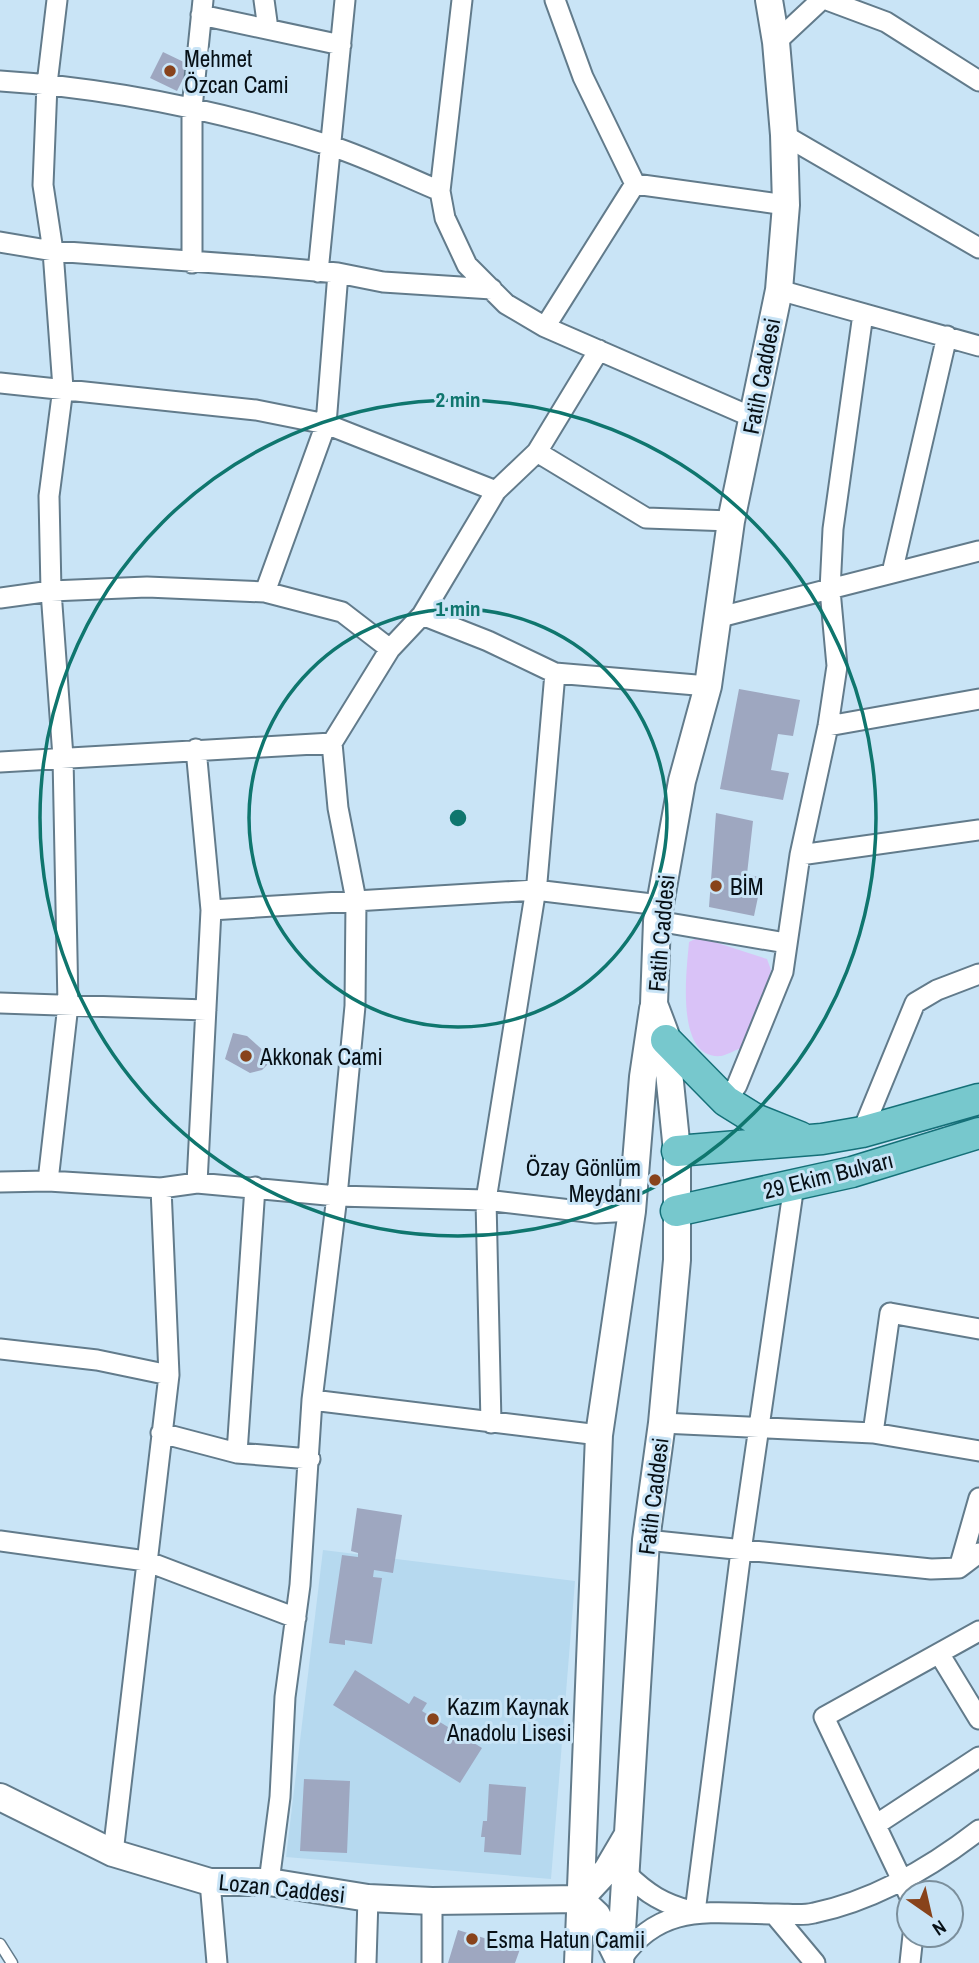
<svg xmlns="http://www.w3.org/2000/svg" width="979" height="1963" font-family="'Archivo Narrow',sans-serif">
	<style>
		.built { fill: #b6d9ef }
		.green { fill: #d9c2f7 }
		.building { fill: #9ea7c0 }
		.lines { fill: none; stroke-linecap: round; stroke-linejoin: round }
		.service-casing { stroke: #627b8b; stroke-width: 13 }
		.minor-casing { stroke: #627b8b; stroke-width: 23 }
		.secondary-casing { stroke: #627b8b; stroke-width: 30 }
		.primary-casing { stroke: #157078; stroke-width: 33 }
		.service { stroke: #fff; stroke-width: 10 }
		.minor { stroke: #fff; stroke-width: 19 }
		.secondary { stroke: #fff; stroke-width: 26 }
		.primary { stroke: #77c8cd; stroke-width: 30 }
		.ring { fill: none; stroke: #0f766e; stroke-width: 3.5 }
		.poi-dot { fill: #88431b; stroke: #c9e4f6; stroke-width: 2.5 }
		.labels { text-anchor: middle; dominant-baseline: central; stroke-width: 6; stroke-linejoin: round; paint-order: stroke }
		.poi-label { font-size: 23px; fill: #071016; stroke: #c9e4f6; text-anchor: start }
		.street-label { font-size: 23px; fill: #071016; stroke: #c9e4f6 }
		.centre { fill: #0f766e; stroke: #c9e4f6; stroke-width: 3.5 }
		.ring-label { font-size: 21px; text-anchor: middle; font-weight: bold; fill: #0f766e; stroke: #c9e4f6; stroke-width: 6; stroke-linejoin: round; paint-order: stroke }
	</style>
	<rect width="100%" height="100%" fill="#c9e4f6"/>
	<path class="built" d="M 323,1550 L 575,1581 L 551,1879 L 286,1857 Z"/>
	<path class="green" d="M 699,937 L 767,959 L 771,970 L 754,1023 L 741,1048 C 735,1050 727,1055 721,1056 C 674,1060 687,968 689,942 Z"/>
	<path class="building" d="M 163,52 L 190,65 L 177,91 L 150,78 Z
		M 739,689 L 800,700 L 793,736 L 778,734 L 771,770 L 789,773 L 783,800 L 720,789 Z
		M 716,813 L 753,821 L 747,874 L 762,878 L 754,916 L 709,907 Z
		M 233,1033 L 247,1036 L 266,1053 L 268,1064 L 262,1070 L 250,1073 L 225,1059 Z
		M 357,1508 L 402,1515 L 393,1573 L 374,1570 L 373,1577 L 382,1578 L 372,1644 L 345,1640 L 345,1645 L 329,1643 L 342,1555 L 358,1557 L 358,1553 L 351,1551 Z
		M 355,1670 L 409,1704 L 414,1696 L 427,1703 L 422,1711 L 482,1748 L 460,1783 L 333,1705 Z
		M 304,1779 L 350,1781 L 347,1853 L 300,1851 Z
		M 489,1784 L 526,1787 L 521,1855 L 484,1852 L 485,1837 L 481,1837 L 483,1821 L 487,1821 Z
		M 458,1930 L 520,1949 L 515,1963 L 448,1963 Z"/>
	<g class="lines">
		<g class="service-casing">
			<path id="service" d="M 0,1944 L 12,1963"/>
		</g>
		<g class="minor-casing">
			<path id="minor" d="M 264,0 L 268,29
				M 462,0 L 440,191 L 445,218 L 467,265 L 506,304 L 545,327 L 754,418
				M 555,0 L 583,77 L 635,184 L 786,205
				M 827,0 L 886,22 L 979,81
				M 201,15 L 341,45
				M 776,42 L 821,0
				M 0,81 C 112,88 225,112 331,146 C 368,158 404,176 440,191
				M 784,135 L 979,248
				M 0,242 L 53,251 L 271,267 L 338,273 L 383,282 L 492,289
				M 192,263 L 192,108 L 203,0
				M 318,272 L 345,0
				M 779,290 L 979,346
				M 545,327 L 635,184
				M 0,383 L 256,410 L 326,424 L 496,491
				M 537,452 L 646,518 L 731,521
				M 892,573 L 947,336
				M 265,592 L 326,424 L 338,273
				M 0,598 L 51,591 L 147,587 L 265,592 L 342,612 L 390,649
				M 422,615 L 488,641 L 555,673 L 708,686
				M 720,617 L 979,551
				M 828,726 L 979,699
				M 196,749 L 211,910 L 197,1183
				M 0,762 L 332,743 L 390,649 L 422,615 L 496,491 L 537,452 L 599,350
				M 800,855 L 979,830
				M 211,910 L 535,890 L 660,905
				M 657,921 L 786,943
				M 0,1003 L 206,1010
				M 726,1101 L 737,1085 L 783,972 L 800,855 L 828,726 L 837,666 L 830,590 L 833,529 L 863,314
				M 862,1132 L 915,1003 L 937,990 L 979,974
				M 48,1181 L 68,1005 L 63,757 L 51,591 L 49,496 L 63,388 L 53,251 L 43,185 L 47,84 L 57,0
				M 0,1182 L 48,1181 L 161,1188 L 197,1183 L 337,1196 L 486,1200 L 596,1213 L 632,1211
				M 0,1349 L 97,1360 L 169,1375
				M 312,1400 L 599,1435
				M 491,1423 L 486,1200 L 537,882 L 555,673
				M 662,1423 L 873,1433 L 979,1451
				M 161,1433 L 237,1453 L 310,1459
				M 873,1433 L 890,1313 L 979,1329
				M 237,1453 L 255,1187
				M 646,1540 L 931,1569 L 959,1568 L 979,1553
				M 0,1541 L 146,1561 L 296,1618
				M 959,1568 L 979,1498
				M 940,1655 L 979,1719
				M 877,1824 L 979,1757
				M 113,1853 L 169,1375 L 161,1188
				M 627,1874 C 647,1894 664,1904 691,1911
				M 210,1882 L 217,1963
				M 269,1882 L 280,1797 L 285,1697 L 300,1585 L 312,1400 L 337,1196 L 355,1006 L 356,900 L 338,808 L 332,743
				M 909,1895 L 824,1717 L 979,1631
				M 432,1901 L 432,1963
				M 695,1912 L 741,1551 L 794,1185
				M 774,1914 L 815,1963
				M 620,1961 C 661,1900 713,1914 777,1914 C 789,1914 803,1916 814,1913 C 876,1900 930,1868 979,1830
				M 366,1963 L 368,1898
				M 910,1963 L 913,1935"/>
		</g>
		<g class="secondary-casing">
			<path id="secondary" d="M 0,1797 L 113,1853 L 210,1882 L 269,1882 L 368,1898 L 432,1901 L 580,1899
				M 580,1899 L 607,1870 L 627,1836
				M 580,1899 L 597,1915 L 618,1958
				M 578,1963 L 599,1435 L 632,1211 L 643,1077 L 653,1009
				M 620,1963 L 646,1540 L 662,1423 L 677,1260 L 677,1151 L 665,1033 L 654,1004 L 657,921 L 682,781 L 708,686 L 731,521 L 779,290 L 786,205 L 784,135 L 776,42 L 769,0"/>
		</g>
		<g class="primary-casing">
			<path id="primary" d="M 666,1040 L 726,1101 L 755,1119 L 800,1137
				M 677,1151 L 822,1139 L 862,1132 L 979,1099
				M 676,1211 L 852,1172 L 979,1133"/>
		</g>
		<use href="#service" class="service"/>
		<use href="#minor" class="minor"/>
		<use href="#secondary" class="secondary"/>
		<use href="#primary" class="primary"/>
	</g>
	<g class="ring">
		<circle cx="458" cy="818" r="209"/>
		<circle cx="458" cy="818" r="418"/>
	</g>
	<g class="poi-dot">
		<circle cx="170" cy="71" r="7"/>
		<circle cx="716" cy="886" r="7"/>
		<circle cx="246" cy="1056" r="7"/>
		<circle cx="655" cy="1180" r="7"/>
		<circle cx="433" cy="1719" r="7"/>
		<circle cx="472" cy="1939" r="7"/>
	</g>
	<g class="labels">
		<g class="poi-label">
			<text x="184" y="58">Mehmet<tspan x="184" dy="26">Özcan Cami</tspan></text>
			<text x="730" y="886">BİM</text>
			<text x="260" y="1056">Akkonak Cami</text>
			<text x="641" y="1167" text-anchor="end">Özay Gönlüm<tspan x="641" dy="26">Meydanı</tspan></text>
			<text x="447" y="1706">Kazım Kaynak<tspan x="447" dy="26">Anadolu Lisesi</tspan></text>
			<text x="486" y="1939">Esma Hatun Camii</text>
		</g>
		<g class="street-label">
			<text transform="translate(761 376) rotate(-79)">Fatih Caddesi</text>
			<text transform="translate(661 933) rotate(-85)">Fatih Caddesi</text>
			<text transform="translate(828 1175) rotate(-14)">29 Ekim Bulvarı</text>
			<text transform="translate(653 1496) rotate(-83)">Fatih Caddesi</text>
			<text transform="translate(282 1888) rotate(6)">Lozan Caddesi</text>
		</g>
	</g>
	<circle cx="458" cy="818" r="10" class="centre"/>
	<g class="ring-label">
		<text x="458" y="407">2 min</text>
		<text x="458" y="616">1 min</text>
	</g>
	<g transform="translate(930 1914) rotate(146)"><circle r="33" fill="#c9e4f6" stroke="#7b8f9c" stroke-width="2"/>
	<path d="M0-5L12 26L0 18L-12 26Z" fill="#88431b"/>
	<text y="-10" font-size="19" font-weight="bold" text-anchor="middle" fill="#071016">N</text>
	</g>
</svg>
